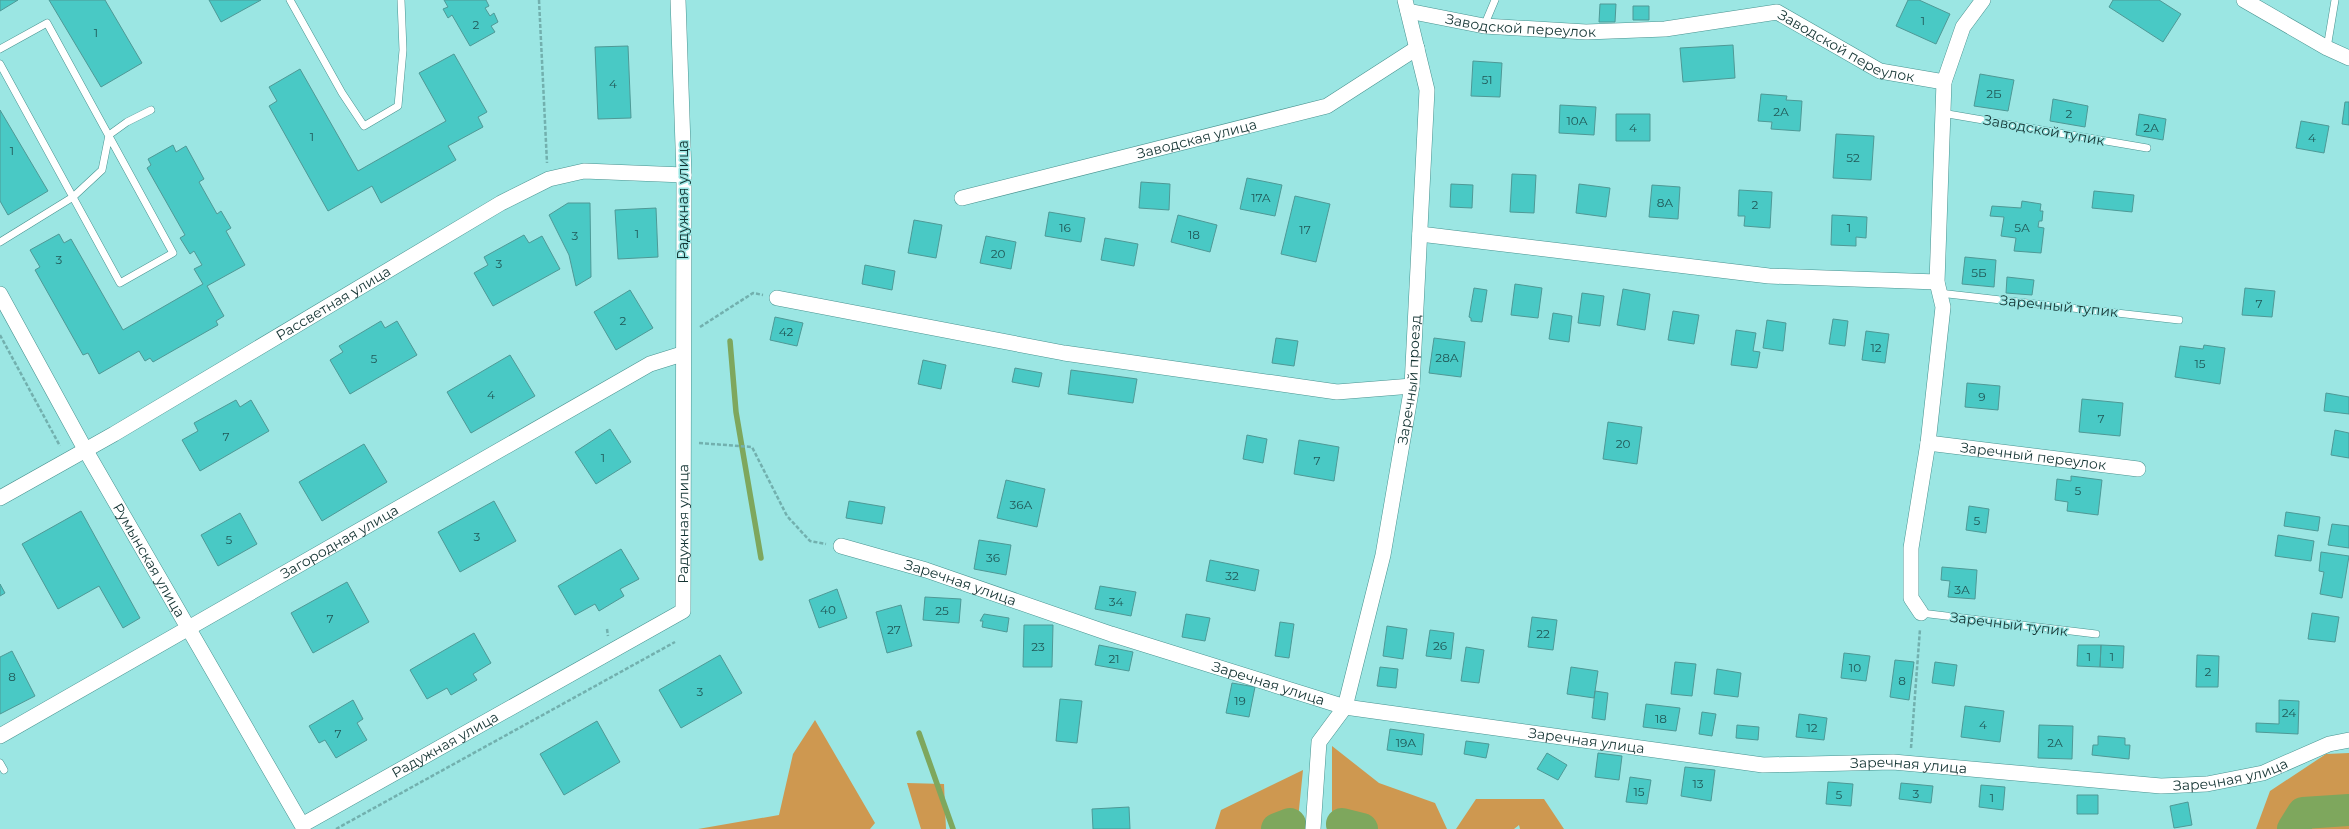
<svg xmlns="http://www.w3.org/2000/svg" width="2349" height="829" font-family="Montserrat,sans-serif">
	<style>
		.forest { fill: #ce9850 }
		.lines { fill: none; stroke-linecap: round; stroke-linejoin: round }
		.stream { stroke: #7ea75d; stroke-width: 5.5 }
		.river { stroke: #7ea75d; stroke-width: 32 }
		.building { fill: #49c9c5; stroke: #4e9996 }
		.service-casing { stroke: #489390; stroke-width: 8 }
		.minor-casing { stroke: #489390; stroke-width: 16 }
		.path { stroke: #72b0ae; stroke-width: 2.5; stroke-dasharray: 4 2; stroke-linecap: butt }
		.service { stroke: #fff; stroke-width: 7 }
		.minor { stroke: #fff; stroke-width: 15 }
		.labels { text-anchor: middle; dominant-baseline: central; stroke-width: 3; stroke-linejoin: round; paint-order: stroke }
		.number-label { font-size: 12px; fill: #215958 }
		.street-label { font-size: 14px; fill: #143433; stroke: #9be6e3 }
	</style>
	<rect width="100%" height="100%" fill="#9be6e3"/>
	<path class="forest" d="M 815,720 L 875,823 L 870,829 L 698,829 L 779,815 L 793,754 Z
		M 1332,746 L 1379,783 L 1435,803 L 1447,829 L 1332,829 Z
		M 2349,753 L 2349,829 L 2256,829 L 2270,791 L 2326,754 Z
		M 1303,770 L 1297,829 L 1215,829 L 1221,810 Z
		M 907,783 L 944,784 L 946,829 L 921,829 Z
		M 1476,799 L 1544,799 L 1564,829 L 1520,829 L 1519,825 L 1514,829 L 1456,829 Z"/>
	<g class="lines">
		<path class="stream" d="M 730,341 L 736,412 L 761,558
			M 919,733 L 953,829"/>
		<path class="river" d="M 1342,824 L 1362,829
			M 1277,829 L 1290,824
			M 2293,829 L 2303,813 L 2349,810"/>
	</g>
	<path class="building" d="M 0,0 L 18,0 L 0,11 Z
		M 49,0 L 105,0 L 142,63 L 101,87 Z
		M 209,0 L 261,0 L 221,22 Z
		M 444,0 L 486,0 L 489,6 L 485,8 L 490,16 L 494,13 L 498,22 L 491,26 L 495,32 L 470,46 L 452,15 L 448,18 L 443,9 L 448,7 Z
		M 1908,0 L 1919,0 L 1950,14 L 1936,44 L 1896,26 Z
		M 2113,0 L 2159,0 L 2181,14 L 2163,42 L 2109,7 Z
		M 1600,4 L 1616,4 L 1615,22 L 1599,22 Z
		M 1633,6 L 1649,6 L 1649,20 L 1633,20 Z
		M 1733,45 L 1735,78 L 1683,82 L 1680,48 Z
		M 628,46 L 631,118 L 598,119 L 595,47 Z
		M 454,54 L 487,112 L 478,117 L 483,127 L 448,146 L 456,160 L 381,203 L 372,186 L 328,211 L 269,106 L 277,101 L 269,87 L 300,69 L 358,171 L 446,121 L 419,73 Z
		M 1473,61 L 1502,63 L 1500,97 L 1471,96 Z
		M 1980,74 L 2014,80 L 2008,111 L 1974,106 Z
		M 1761,94 L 1787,96 L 1786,100 L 1802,101 L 1800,131 L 1771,129 L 1772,122 L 1758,121 Z
		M 2053,99 L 2088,106 L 2085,127 L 2050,121 Z
		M 2345,102 L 2349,102 L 2349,125 L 2342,124 Z
		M 1560,105 L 1596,107 L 1594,135 L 1559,133 Z
		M 0,110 L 48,191 L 8,215 L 0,201 Z
		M 1616,114 L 1650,114 L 1650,141 L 1616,141 Z
		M 2139,114 L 2166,119 L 2163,140 L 2136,135 Z
		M 2301,121 L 2329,126 L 2324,153 L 2296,148 Z
		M 1836,134 L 1874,136 L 1871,180 L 1833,178 Z
		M 173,145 L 176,152 L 186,146 L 204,179 L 199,182 L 217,214 L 221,211 L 231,228 L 226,231 L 245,265 L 207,286 L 224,316 L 216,321 L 218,325 L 153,362 L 150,358 L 145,361 L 139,351 L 99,374 L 88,353 L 83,355 L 35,270 L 40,267 L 30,250 L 59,234 L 64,243 L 71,239 L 123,330 L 203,284 L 194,269 L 202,265 L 194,251 L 190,254 L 180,238 L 185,235 L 147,168 L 151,165 L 148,159 Z
		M 1512,174 L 1536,175 L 1534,213 L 1510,212 Z
		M 1247,178 L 1282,185 L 1275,216 L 1240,209 Z
		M 1141,182 L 1170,184 L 1169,210 L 1139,208 Z
		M 1451,184 L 1473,185 L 1472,208 L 1450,207 Z
		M 1579,184 L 1610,188 L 1606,217 L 1576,213 Z
		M 1652,185 L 1680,187 L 1678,219 L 1649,217 Z
		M 1739,190 L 1772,192 L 1770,228 L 1744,226 L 1745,216 L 1738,216 Z
		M 2094,191 L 2134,195 L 2132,212 L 2092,208 Z
		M 1295,196 L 1330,204 L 1316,262 L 1281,254 Z
		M 2022,201 L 2041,204 L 2040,211 L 2043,211 L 2042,221 L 2039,221 L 2038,227 L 2044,228 L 2041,253 L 2014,251 L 2016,238 L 2001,236 L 2004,217 L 1990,216 L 1992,206 L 2021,208 Z
		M 568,203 L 590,203 L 591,277 L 576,286 L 569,255 L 549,215 Z
		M 656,208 L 658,257 L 618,259 L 615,210 Z
		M 1049,212 L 1085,218 L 1081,242 L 1045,236 Z
		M 1178,215 L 1217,225 L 1210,252 L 1171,242 Z
		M 1832,215 L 1867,217 L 1866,238 L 1856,237 L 1856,246 L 1831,245 Z
		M 914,220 L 942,225 L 936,258 L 908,253 Z
		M 524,235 L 529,243 L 542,236 L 560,269 L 493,306 L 474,273 L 488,265 L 484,257 Z
		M 986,236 L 1016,242 L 1011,269 L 980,263 Z
		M 1105,238 L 1138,244 L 1134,266 L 1101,260 Z
		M 1965,257 L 1996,260 L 1994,287 L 1962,284 Z
		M 865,265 L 895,271 L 892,290 L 862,284 Z
		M 2007,277 L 2034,280 L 2032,295 L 2006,293 Z
		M 1515,284 L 1542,288 L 1538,318 L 1511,315 Z
		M 1474,288 L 1487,290 L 1482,322 L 1471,321 L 1471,318 L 1469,317 Z
		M 2245,288 L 2275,291 L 2272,317 L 2242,315 Z
		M 1623,289 L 1650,294 L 1645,330 L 1617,325 Z
		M 630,290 L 653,328 L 616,350 L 594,312 Z
		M 1582,293 L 1604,296 L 1600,326 L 1578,323 Z
		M 1673,311 L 1699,315 L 1694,344 L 1668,340 Z
		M 1553,313 L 1572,316 L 1569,342 L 1549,339 Z
		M 775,317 L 803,323 L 797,346 L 770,340 Z
		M 1833,319 L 1848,321 L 1845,346 L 1829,344 Z
		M 1767,320 L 1786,323 L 1783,351 L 1763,348 Z
		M 381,321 L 385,328 L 397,321 L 417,355 L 350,394 L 330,360 L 343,352 L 339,346 Z
		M 1736,330 L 1756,333 L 1753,351 L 1760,352 L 1757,368 L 1731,365 Z
		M 1866,331 L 1889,334 L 1885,363 L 1862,360 Z
		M 1276,338 L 1298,341 L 1294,366 L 1272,363 Z
		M 1434,338 L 1465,342 L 1461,377 L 1429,373 Z
		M 2204,345 L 2225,348 L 2220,384 L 2175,377 L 2180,346 L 2203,349 Z
		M 510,355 L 535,396 L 471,433 L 447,392 Z
		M 923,360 L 946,365 L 941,389 L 918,384 Z
		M 1015,368 L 1042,373 L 1039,387 L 1012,382 Z
		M 1071,370 L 1137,379 L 1133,403 L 1068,394 Z
		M 1967,383 L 2000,386 L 1998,410 L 1965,407 Z
		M 2326,393 L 2349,397 L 2349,414 L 2324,411 Z
		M 2082,399 L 2123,403 L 2120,436 L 2079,432 Z
		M 236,400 L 240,407 L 251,400 L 269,431 L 200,471 L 182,440 L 198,431 L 194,423 Z
		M 1608,422 L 1642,427 L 1637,464 L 1603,459 Z
		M 610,429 L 631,462 L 596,484 L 575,452 Z
		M 2335,430 L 2349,433 L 2349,458 L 2331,455 Z
		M 1247,435 L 1267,439 L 1263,463 L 1243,459 Z
		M 1299,440 L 1339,447 L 1334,481 L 1294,474 Z
		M 364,444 L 387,482 L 322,521 L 299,482 Z
		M 2071,476 L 2102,480 L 2098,515 L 2067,511 L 2068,502 L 2055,500 L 2057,479 L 2071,481 Z
		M 1006,480 L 1045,489 L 1037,527 L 997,518 Z
		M 494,501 L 516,541 L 460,572 L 438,532 Z
		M 849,501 L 885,507 L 882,524 L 846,518 Z
		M 1969,506 L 1989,509 L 1986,533 L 1966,530 Z
		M 81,511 L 140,618 L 123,628 L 99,586 L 58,609 L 22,544 Z
		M 2286,512 L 2320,517 L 2318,531 L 2284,526 Z
		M 240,513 L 257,544 L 218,566 L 201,535 Z
		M 2332,524 L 2349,526 L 2349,548 L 2328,545 Z
		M 2278,535 L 2314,541 L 2311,561 L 2275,556 Z
		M 979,540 L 1011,545 L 1006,575 L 974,569 Z
		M 621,549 L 639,579 L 620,589 L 624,596 L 599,611 L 595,604 L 575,615 L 558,586 Z
		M 2321,552 L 2349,556 L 2342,598 L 2320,594 L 2324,572 L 2319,571 Z
		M 1210,560 L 1259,570 L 1255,591 L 1206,581 Z
		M 1942,567 L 1977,570 L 1975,599 L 1948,597 L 1950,581 L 1941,580 Z
		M 347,582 L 369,622 L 313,653 L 291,613 Z
		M 0,584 L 5,593 L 0,596 Z
		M 1100,586 L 1136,592 L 1131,616 L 1095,609 Z
		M 837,589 L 847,618 L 819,628 L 809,600 Z
		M 925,597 L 961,599 L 959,623 L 923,620 Z
		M 901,605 L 912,646 L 887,653 L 876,612 Z
		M 2312,613 L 2339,617 L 2335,642 L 2308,639 Z
		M 984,614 L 1009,618 L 1007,632 L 982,627 L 983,621 L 980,621 Z
		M 1186,614 L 1210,618 L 1205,641 L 1182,637 Z
		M 1532,617 L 1557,620 L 1553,650 L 1528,647 Z
		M 1280,622 L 1294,624 L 1289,658 L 1275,656 Z
		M 1024,625 L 1053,625 L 1052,667 L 1023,667 Z
		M 1387,626 L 1407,629 L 1403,659 L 1383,656 Z
		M 1430,630 L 1454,633 L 1451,659 L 1426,656 Z
		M 474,633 L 491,663 L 473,674 L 477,680 L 451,695 L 447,688 L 427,699 L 410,670 Z
		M 1099,645 L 1133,652 L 1129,671 L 1095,665 Z
		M 2078,645 L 2101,645 L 2100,667 L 2077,666 Z
		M 2101,645 L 2124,646 L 2123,668 L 2100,667 Z
		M 1466,647 L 1484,650 L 1479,683 L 1461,681 Z
		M 12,651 L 35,696 L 0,714 L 0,657 Z
		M 1844,653 L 1870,656 L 1866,681 L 1841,678 Z
		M 720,655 L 742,693 L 681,728 L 659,690 Z
		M 2197,655 L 2219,656 L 2218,687 L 2196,687 Z
		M 1895,660 L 1914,662 L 1909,700 L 1890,697 Z
		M 1675,662 L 1696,664 L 1692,696 L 1671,694 Z
		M 1935,662 L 1957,665 L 1954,686 L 1932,683 Z
		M 1380,667 L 1398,669 L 1396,688 L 1377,686 Z
		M 1571,667 L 1598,671 L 1594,698 L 1567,694 Z
		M 1717,669 L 1741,673 L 1738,697 L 1714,694 Z
		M 1232,683 L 1255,687 L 1249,717 L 1226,713 Z
		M 1595,691 L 1608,693 L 1605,720 L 1592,718 Z
		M 1060,699 L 1082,701 L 1077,743 L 1056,741 Z
		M 353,700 L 363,719 L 357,723 L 367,740 L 336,758 L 325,740 L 319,743 L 309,726 Z
		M 2279,700 L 2299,701 L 2298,734 L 2256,732 L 2256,723 L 2279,724 Z
		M 1646,704 L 1680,708 L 1676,731 L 1643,727 Z
		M 1965,706 L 2004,711 L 2000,742 L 1961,737 Z
		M 1702,712 L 1716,714 L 1712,736 L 1699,734 Z
		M 1799,714 L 1827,718 L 1824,740 L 1796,737 Z
		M 597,721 L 620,762 L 564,795 L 540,754 Z
		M 1737,725 L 1759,727 L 1758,740 L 1736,738 Z
		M 2039,725 L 2073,726 L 2072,759 L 2038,758 Z
		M 1390,729 L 1424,734 L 1422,755 L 1387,750 Z
		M 2098,736 L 2125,738 L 2125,745 L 2130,745 L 2129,759 L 2092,755 L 2093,745 L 2098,745 Z
		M 1466,741 L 1489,744 L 1486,758 L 1464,754 Z
		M 1547,753 L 1567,765 L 1558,780 L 1537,769 Z
		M 1598,753 L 1622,756 L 1619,780 L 1595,777 Z
		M 1685,767 L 1715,770 L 1711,801 L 1681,796 Z
		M 1630,777 L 1651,780 L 1647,804 L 1626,802 Z
		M 1828,782 L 1853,784 L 1851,806 L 1826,804 Z
		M 1901,783 L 1933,786 L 1931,803 L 1899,799 Z
		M 1981,785 L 2005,787 L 2003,810 L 1979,807 Z
		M 2077,795 L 2098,795 L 2098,814 L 2077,814 Z
		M 2188,802 L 2192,825 L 2174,828 L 2170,806 Z
		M 1129,807 L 1130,829 L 1093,829 L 1092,809 Z"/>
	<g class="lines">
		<g class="service-casing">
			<path id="service" d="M 290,0 L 342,93 L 364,126 L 398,106 L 403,50 L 401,0
				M 1484,26 L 1495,0
				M 2327,48 L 2335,0
				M 0,49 L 47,23 L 173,253 L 120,283 L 0,64
				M 1942,113 L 2147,148
				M 0,242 L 73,197 L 102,170 L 109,135 L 127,122 L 151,110
				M 1939,293 L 2179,320
				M 1921,613 L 2096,634
				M 0,763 L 4,770"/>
		</g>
		<g class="minor-casing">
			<g id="minor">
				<path d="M 2244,0 L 2327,48 L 2349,58"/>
				<path id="s1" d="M 1408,11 L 1484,26 L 1586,32 L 1665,29 L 1777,12 L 1880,71 L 1944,82"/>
				<path id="s2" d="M 962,198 L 1327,106 L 1417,48"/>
				<path d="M 1420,234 L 1769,276 L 1937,282"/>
				<path id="s3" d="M 0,294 L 86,451 L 302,825 L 683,611 L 684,175 L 678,0"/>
				<path d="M 777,298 L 1064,353 L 1337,392 L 1412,386"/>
				<path id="s4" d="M 1928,443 L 2138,469"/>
				<path id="s5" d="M 0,498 L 114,434 L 501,203 L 549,179 L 584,171 L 684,175"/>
				<path id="s6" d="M 841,546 L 926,570 L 1111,634 L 1345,707 L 1763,765 L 1893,762 L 2161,786 L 2207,784 L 2263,773 L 2329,744 L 2349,740"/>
				<path d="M 1921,613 L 1911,598 L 1911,548 L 1928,443 L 1943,307 L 1937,282 L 1944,82 L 1963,27 L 1983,0"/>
				<path id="s7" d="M 0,736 L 650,364 L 682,354"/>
				<path id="s8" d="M 1313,829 L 1319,742 L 1345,707 L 1383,555 L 1412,386 L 1427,90 L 1405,0"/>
			</g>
		</g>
		<path class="path" d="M 539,0 L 547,163
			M 700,327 L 753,293 L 763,295
			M 0,335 L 60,446
			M 699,443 L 752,447 L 787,516 L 810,541 L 826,544
			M 607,629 L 608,636
			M 1911,748 L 1920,629
			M 336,829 L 675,642"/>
		<use href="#service" class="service"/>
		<use href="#minor" class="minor"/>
	</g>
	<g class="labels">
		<g class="number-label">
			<text x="1923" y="20">1</text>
			<text x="476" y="24">2</text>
			<text x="96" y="32">1</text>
			<text x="1487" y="79">51</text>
			<text x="613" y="83">4</text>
			<text x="1994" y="93">2Б</text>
			<text x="1781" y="111">2А</text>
			<text x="2069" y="113">2</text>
			<text x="1577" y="120">10А</text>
			<text x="1633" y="127">4</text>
			<text x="2151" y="127">2А</text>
			<text x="312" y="136">1</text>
			<text x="2312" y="137">4</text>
			<text x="12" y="150">1</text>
			<text x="1853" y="157">52</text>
			<text x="1261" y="197">17А</text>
			<text x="1665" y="202">8А</text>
			<text x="1755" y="204">2</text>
			<text x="1065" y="227">16</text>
			<text x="1849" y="227">1</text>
			<text x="2022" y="227">5А</text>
			<text x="1305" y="229">17</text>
			<text x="637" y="233">1</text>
			<text x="1194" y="234">18</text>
			<text x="575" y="235">3</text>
			<text x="998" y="253">20</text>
			<text x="59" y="259">3</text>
			<text x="499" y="263">3</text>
			<text x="1979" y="272">5Б</text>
			<text x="2259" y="303">7</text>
			<text x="623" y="320">2</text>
			<text x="786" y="331">42</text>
			<text x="1876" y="347">12</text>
			<text x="1447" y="357">28А</text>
			<text x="374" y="358">5</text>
			<text x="2200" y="363">15</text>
			<text x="491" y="394">4</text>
			<text x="1982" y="396">9</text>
			<text x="2101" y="418">7</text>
			<text x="226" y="436">7</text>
			<text x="1623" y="443">20</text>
			<text x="603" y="457">1</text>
			<text x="1317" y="460">7</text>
			<text x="2078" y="490">5</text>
			<text x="1021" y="504">36А</text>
			<text x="1977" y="520">5</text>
			<text x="477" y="536">3</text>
			<text x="229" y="539">5</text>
			<text x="993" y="557">36</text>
			<text x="1232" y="575">32</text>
			<text x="1962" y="589">3А</text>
			<text x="1116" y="601">34</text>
			<text x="828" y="609">40</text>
			<text x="942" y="610">25</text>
			<text x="330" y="618">7</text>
			<text x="894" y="629">27</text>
			<text x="1543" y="633">22</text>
			<text x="1440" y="645">26</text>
			<text x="1038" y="646">23</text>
			<text x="2089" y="656">1</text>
			<text x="2112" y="656">1</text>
			<text x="1114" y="658">21</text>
			<text x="1855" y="667">10</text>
			<text x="2208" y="671">2</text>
			<text x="12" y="676">8</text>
			<text x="1902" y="680">8</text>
			<text x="700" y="691">3</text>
			<text x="1240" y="700">19</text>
			<text x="2289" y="712">24</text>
			<text x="1661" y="718">18</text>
			<text x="1983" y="724">4</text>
			<text x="1812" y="727">12</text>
			<text x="338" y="733">7</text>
			<text x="1406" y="742">19А</text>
			<text x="2055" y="742">2А</text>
			<text x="1698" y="783">13</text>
			<text x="1639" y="791">15</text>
			<text x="1916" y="793">3</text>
			<text x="1839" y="794">5</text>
			<text x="1992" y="797">1</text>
		</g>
		<g class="street-label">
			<text stroke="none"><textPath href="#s1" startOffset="114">Заводской переулок</textPath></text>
			<text stroke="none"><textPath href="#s1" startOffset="450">Заводской переулок</textPath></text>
			<text transform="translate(2044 130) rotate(10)">Заводской тупик</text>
			<text stroke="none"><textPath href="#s2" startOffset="242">Заводская улица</textPath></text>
			<text transform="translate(683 200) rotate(-90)">Радужная улица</text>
			<text stroke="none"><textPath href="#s5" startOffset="386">Рассветная улица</textPath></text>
			<text transform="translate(2059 306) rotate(6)">Заречный тупик</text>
			<text stroke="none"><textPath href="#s8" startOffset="465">Заречный проезд</textPath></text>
			<text stroke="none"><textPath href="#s4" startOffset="106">Заречный переулок</textPath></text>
			<text stroke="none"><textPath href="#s3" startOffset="1135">Радужная улица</textPath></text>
			<text stroke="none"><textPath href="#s7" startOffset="391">Загородная улица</textPath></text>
			<text stroke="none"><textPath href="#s3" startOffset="305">Румынская улица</textPath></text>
			<text stroke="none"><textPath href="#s6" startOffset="125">Заречная улица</textPath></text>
			<text transform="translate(2009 624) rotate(7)">Заречный тупик</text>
			<text stroke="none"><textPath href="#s6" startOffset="449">Заречная улица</textPath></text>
			<text stroke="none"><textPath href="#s6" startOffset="773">Заречная улица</textPath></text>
			<text stroke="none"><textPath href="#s3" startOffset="775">Радужная улица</textPath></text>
			<text stroke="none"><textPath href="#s6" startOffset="1097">Заречная улица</textPath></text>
			<text stroke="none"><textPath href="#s6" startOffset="1421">Заречная улица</textPath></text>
		</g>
	</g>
</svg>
